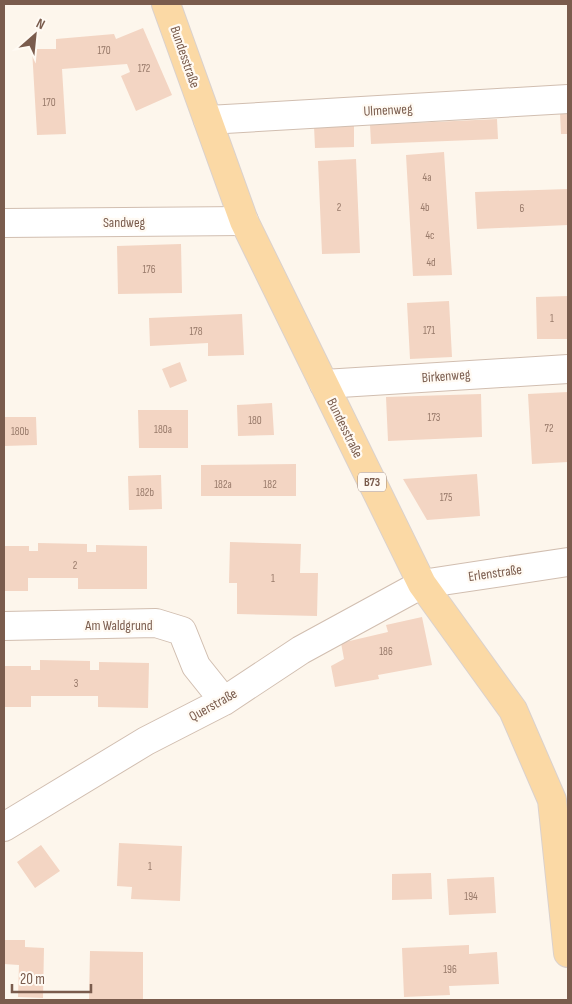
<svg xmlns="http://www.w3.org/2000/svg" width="572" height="1004" font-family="'Sofia Sans Condensed',sans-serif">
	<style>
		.building { fill: #f3d5c3 }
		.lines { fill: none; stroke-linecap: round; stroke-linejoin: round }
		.minor-casing { stroke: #d1beb0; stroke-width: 30 }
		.major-casing { stroke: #dad1cd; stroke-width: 30 }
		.minor { stroke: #fff; stroke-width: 28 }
		.major { stroke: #fbd9a5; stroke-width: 28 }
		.labels { text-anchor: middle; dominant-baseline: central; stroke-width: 4.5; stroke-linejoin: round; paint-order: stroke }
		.number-label { font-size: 11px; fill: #987a6a }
		.shield { fill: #fffaf3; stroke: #a28b7f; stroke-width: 1 }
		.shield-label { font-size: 12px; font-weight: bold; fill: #7a5c4d }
		.street-label { font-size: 14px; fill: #7a5c4d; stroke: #fffaf3 }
	</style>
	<rect width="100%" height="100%" fill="#fdf6ec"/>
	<path class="building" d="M 143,28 L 172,95 L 136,111 L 121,76 L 130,72 L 127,64 L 62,69 L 66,134 L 37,135 L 32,49 L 56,49 L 56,39 L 114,34 L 116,39 Z
		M 560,113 L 568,113 L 568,134 L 561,134 Z
		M 497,119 L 498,139 L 371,144 L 370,125 Z
		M 354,125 L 354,147 L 315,148 L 314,126 Z
		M 444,152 L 452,275 L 413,276 L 406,155 Z
		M 356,159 L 360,253 L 322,254 L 318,161 Z
		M 568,189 L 568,225 L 477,229 L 475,192 Z
		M 181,244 L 182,293 L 118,294 L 117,246 Z
		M 568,296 L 568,339 L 537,339 L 536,297 Z
		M 449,301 L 452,357 L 410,359 L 407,303 Z
		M 242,314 L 244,355 L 208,356 L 208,343 L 150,346 L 149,318 Z
		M 180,362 L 187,381 L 170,388 L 162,369 Z
		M 568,392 L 568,462 L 532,464 L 528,394 Z
		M 481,394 L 482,437 L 388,441 L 386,397 Z
		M 272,403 L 274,435 L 238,436 L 237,405 Z
		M 138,410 L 188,410 L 188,448 L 139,448 Z
		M 4,417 L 36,417 L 37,445 L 4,446 Z
		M 296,464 L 296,496 L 201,496 L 201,465 Z
		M 477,474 L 480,516 L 427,520 L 403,479 Z
		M 161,475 L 162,509 L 129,510 L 128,476 Z
		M 230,542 L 301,544 L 300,573 L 318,573 L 317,616 L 237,614 L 237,583 L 229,583 Z
		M 38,543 L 87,544 L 87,552 L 96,552 L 96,545 L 147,546 L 147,589 L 78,589 L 78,578 L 28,578 L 28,591 L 4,591 L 4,546 L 29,546 L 29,551 L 38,551 Z
		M 422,617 L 432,665 L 378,675 L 379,679 L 335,687 L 331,666 L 344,659 L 341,643 L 388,632 L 386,625 Z
		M 40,660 L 90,661 L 90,670 L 99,670 L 99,662 L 149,663 L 148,708 L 98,707 L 98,696 L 31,696 L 31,707 L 4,707 L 4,666 L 31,666 L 31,670 L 40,670 Z
		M 119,843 L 182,846 L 180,901 L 131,899 L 132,887 L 117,886 Z
		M 41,845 L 60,871 L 35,888 L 17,862 Z
		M 431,873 L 432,899 L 392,900 L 392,874 Z
		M 494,877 L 496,913 L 449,915 L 447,879 Z
		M 4,940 L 25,940 L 25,947 L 44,948 L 43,998 L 18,997 L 19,965 L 4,964 Z
		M 469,945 L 469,954 L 497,952 L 499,984 L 449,986 L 450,995 L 404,997 L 402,948 Z
		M 90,951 L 143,952 L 143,1000 L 89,1000 Z"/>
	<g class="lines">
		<g class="minor-casing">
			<path id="minor" d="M 208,120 L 568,99
				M 4,223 L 244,221
				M 324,384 L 568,369
				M 4,626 L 156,623 L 182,631 L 196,666 L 224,701
				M 4,827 L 146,741 L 224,701 L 301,650 L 422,584 L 568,562"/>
		</g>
		<g class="major-casing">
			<path id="major" d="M 166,4 L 244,221 L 422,584 L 513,710 L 552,800 L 568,953"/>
		</g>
		<use href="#minor" class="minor"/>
		<use href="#major" class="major"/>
	</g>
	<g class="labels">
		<g class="number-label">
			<text x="104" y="50">170</text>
			<text x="144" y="68">172</text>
			<text x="49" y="102">170</text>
			<text x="427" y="177">4a</text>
			<text x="339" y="207">2</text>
			<text x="425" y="207">4b</text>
			<text x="522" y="208">6</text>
			<text x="430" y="235">4c</text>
			<text x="431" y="262">4d</text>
			<text x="149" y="269">176</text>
			<text x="552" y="318">1</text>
			<text x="429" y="330">171</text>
			<text x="196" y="331">178</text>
			<text x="434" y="417">173</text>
			<text x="255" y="420">180</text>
			<text x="549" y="428">72</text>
			<text x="163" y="429">180a</text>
			<text x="20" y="431">180b</text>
			<text x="223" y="484">182a</text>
			<text x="270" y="484">182</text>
			<text x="145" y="492">182b</text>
			<text x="446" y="497">175</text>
			<text x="75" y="565">2</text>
			<text x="273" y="578">1</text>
			<text x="386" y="651">186</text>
			<text x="76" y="683">3</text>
			<text x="150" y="866">1</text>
			<text x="471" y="896">194</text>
			<text x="450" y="969">196</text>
		</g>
		<rect class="shield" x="358" y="472.5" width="28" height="19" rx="4"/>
		<g class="shield-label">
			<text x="372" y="482">B73</text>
		</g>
		<g class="street-label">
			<text transform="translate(185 57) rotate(71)">Bundesstraße</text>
			<text transform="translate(388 110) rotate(-3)">Ulmenweg</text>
			<text x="124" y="222">Sandweg</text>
			<text transform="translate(446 376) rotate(-4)">Birkenweg</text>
			<text transform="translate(345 428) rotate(64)">Bundesstraße</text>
			<text transform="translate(495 573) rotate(-8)">Erlenstraße</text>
			<text x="119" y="625">Am Waldgrund</text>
			<text transform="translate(213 705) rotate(-29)">Querstraße</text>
		</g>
	</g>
	<rect width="572" height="1004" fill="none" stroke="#7a5c4d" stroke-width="10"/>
	<g transform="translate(35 35) rotate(27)" stroke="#fffaf3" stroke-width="4" paint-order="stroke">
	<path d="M0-4L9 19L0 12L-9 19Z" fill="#7a5c4d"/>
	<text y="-8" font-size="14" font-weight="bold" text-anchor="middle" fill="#7a5c4d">N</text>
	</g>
	<path d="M12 984v8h79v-8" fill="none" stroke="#7a5c4d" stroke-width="2.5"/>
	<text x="20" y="984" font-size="15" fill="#7a5c4d" stroke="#fffaf3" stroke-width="4" paint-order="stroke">20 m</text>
</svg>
